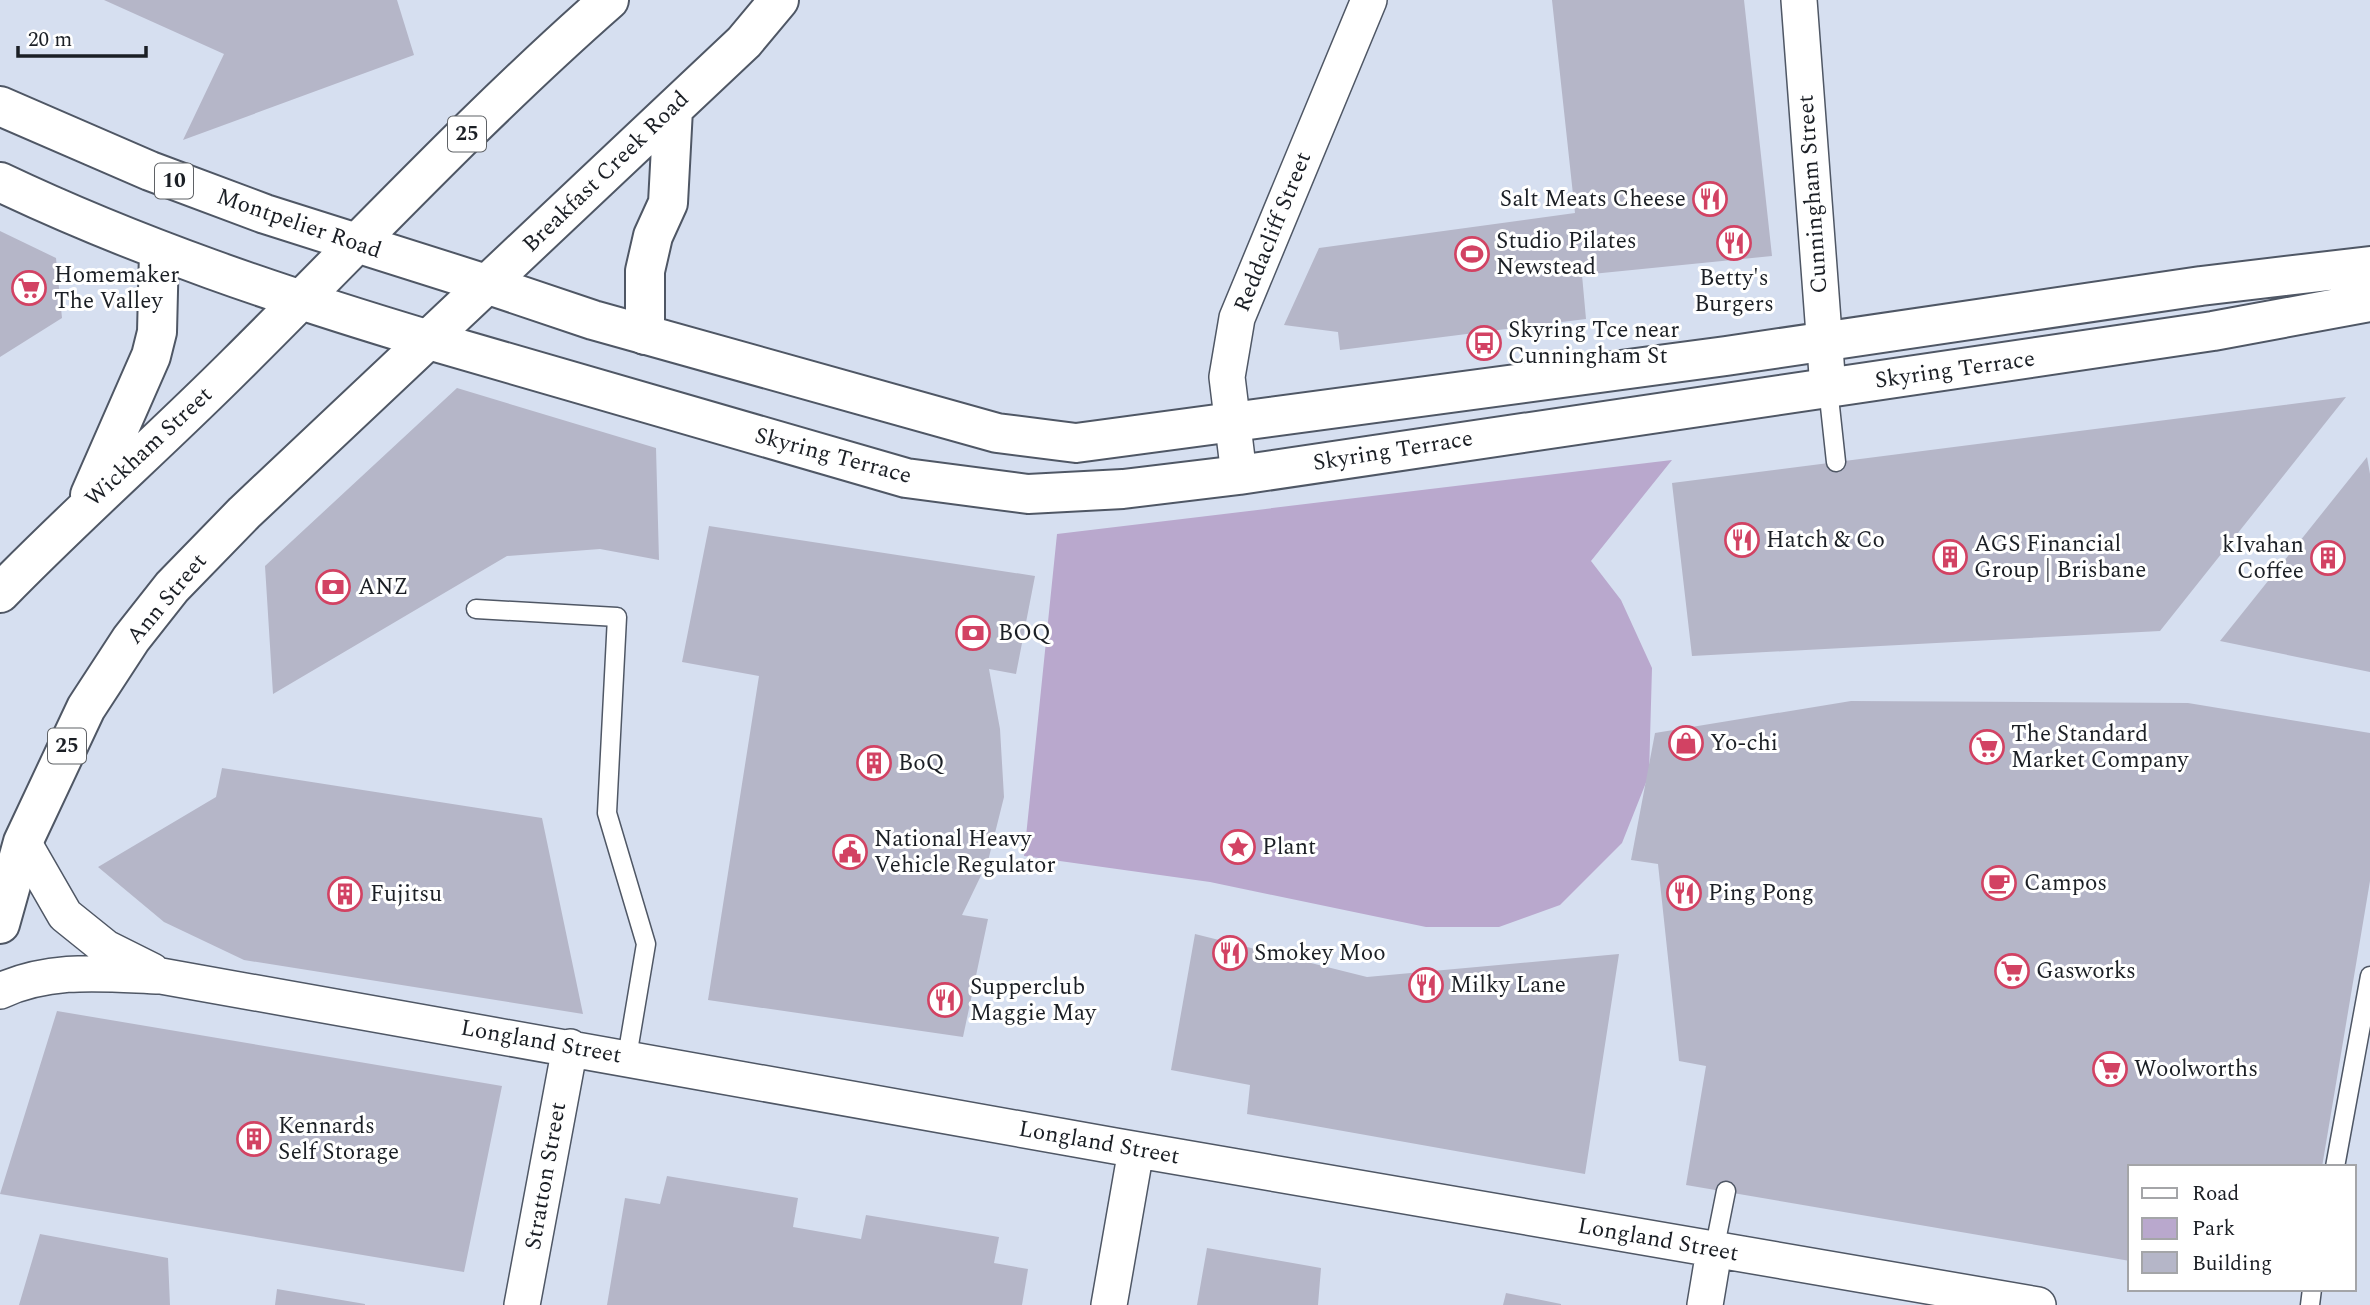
<svg xmlns="http://www.w3.org/2000/svg" width="2370" height="1305" font-family="Spectral,serif">
	<style>
		.green { fill: #b9a8cd }
		.building { fill: #b5b6c8 }
		.lines { fill: none; stroke-linecap: round; stroke-linejoin: round }
		.service-casing { stroke: #4f5765; stroke-width: 21 }
		.minor-casing { stroke: #4f5765; stroke-width: 38 }
		.tertiary-casing { stroke: #4f5765; stroke-width: 42 }
		.primary-casing { stroke: #4f5765; stroke-width: 42 }
		.service { stroke: #fff; stroke-width: 18 }
		.minor { stroke: #fff; stroke-width: 35 }
		.tertiary { stroke: #fff; stroke-width: 38 }
		.primary { stroke: #fff; stroke-width: 38 }
		.labels { text-anchor: middle; dominant-baseline: central; stroke-width: 6; stroke-linejoin: round; paint-order: stroke }
		.shield { fill: #fff; stroke: #5f6266; stroke-width: 2 }
		.shield-label { font-size: 21px; font-weight: bold; fill: #1b1f25 }
		.street-label { font-size: 23px; fill: #1b1f25; stroke: #fff }
		.poi-label { font-size: 23px; fill: #1b1f25; stroke: #fff; text-anchor: start }
	</style>
	<rect width="100%" height="100%" fill="#d6dff0"/>
	<path class="green" d="M 1672,460 L 1591,561 L 1621,600 L 1652,668 L 1649,775 L 1622,843 L 1560,905 L 1499,927 L 1426,927 L 1210,882 L 1024,856 L 1057,534 Z"/>
	<path class="building" d="M 104,0 L 397,0 L 414,55 L 183,140 L 224,54 Z
		M 1552,0 L 1744,0 L 1772,256 L 1582,275 L 1586,319 L 1340,350 L 1338,332 L 1284,325 L 1319,248 L 1575,213 Z
		M 0,231 L 56,258 L 62,318 L 0,357 Z
		M 457,388 L 656,448 L 659,560 L 600,549 L 507,556 L 273,694 L 265,566 Z
		M 2346,397 L 2160,631 L 1692,656 L 1672,483 Z
		M 2367,457 L 2370,474 L 2370,672 L 2220,641 Z
		M 709,526 L 1035,576 L 1016,674 L 989,669 L 1000,729 L 1004,797 L 988,861 L 962,915 L 988,919 L 963,1037 L 708,1000 L 759,676 L 682,662 Z
		M 1851,701 L 2188,703 L 2370,733 L 2370,881 L 2322,1167 L 2130,1167 L 2130,1261 L 1686,1185 L 1706,1066 L 1679,1061 L 1658,864 L 1631,860 L 1655,733 Z
		M 222,768 L 542,818 L 583,1014 L 244,960 L 164,922 L 98,867 L 216,797 Z
		M 1195,934 L 1367,977 L 1619,954 L 1585,1174 L 1247,1114 L 1250,1085 L 1171,1070 Z
		M 57,1011 L 502,1086 L 464,1272 L 0,1194 Z
		M 667,1176 L 798,1198 L 793,1227 L 861,1239 L 866,1215 L 999,1237 L 994,1263 L 1028,1269 L 1022,1305 L 607,1305 L 625,1198 L 660,1204 Z
		M 40,1234 L 168,1258 L 170,1305 L 19,1305 Z
		M 1207,1248 L 1321,1268 L 1318,1305 L 1197,1305 Z
		M 277,1289 L 365,1304 L 365,1305 L 275,1305 Z
		M 1506,1293 L 1561,1304 L 1561,1305 L 1503,1305 Z"/>
	<g class="lines">
		<g class="service-casing">
			<path id="service" d="M 1828,388 L 1836,462
				M 476,609 L 617,617 L 607,813 L 646,944 L 627,1057
				M 2335,1167 L 2370,976
				M 1714,1251 L 1726,1191
				M 2310,1305 L 2312,1289"/>
		</g>
		<g class="minor-casing">
			<path id="minor" d="M 1799,0 L 1828,388
				M 1239,475 L 1227,377 L 1237,318 L 1369,0
				M 23,842 L 65,915 L 106,948 L 152,971
				M 0,991 C 52,967 105,974 161,976 L 1115,1146 L 2038,1305
				M 522,1305 L 570,1047
				M 1109,1305 L 1136,1150
				M 1705,1305 L 1714,1251"/>
		</g>
		<g class="tertiary-casing">
			<path id="tertiary" d="M 486,284 L 593,320 L 997,433 L 1076,443 L 1726,356 L 2201,286 L 2370,266
				M 429,340 L 906,478 L 1028,494 L 1123,489 L 1239,475 L 2213,331 L 2370,302"/>
		</g>
		<g class="primary-casing">
			<path id="primary" d="M 0,106 L 150,171 L 265,214 L 486,284
				M 0,182 C 139,248 282,296 429,340
				M 645,335 L 645,271 L 653,236 L 668,203 L 673,109
				M 90,495 L 151,356 L 157,332 L 159,251
				M 0,593 C 77,514 159,442 237,364 C 360,242 478,115 609,0
				M 0,924 L 23,842 L 86,708 L 131,639 L 172,587 L 244,513 L 744,42 L 779,0"/>
		</g>
		<use href="#service" class="service"/>
		<use href="#minor" class="minor"/>
		<use href="#tertiary" class="tertiary"/>
		<use href="#primary" class="primary"/>
	</g>
	<defs>
		<g id="restaurant-ring" transform="scale(1.75)"><circle r="9.5" fill="#fff" stroke="#d24263" stroke-width="1.5"/><path d="M-5-6h1v4h1v-4h1v4h1v-4h1v5L-1.5 .5V6h-2V.5L-5-1ZM5-6V6H3V1.5H1.5Q1.5-4 5-6Z" fill="#d24263"/></g>
		<g id="stadium-ring" transform="scale(1.75)"><circle r="9.5" fill="#fff" stroke="#d24263" stroke-width="1.5"/><path d="M0-5a6.5 5 0 1 0 0 10a6.5 5 0 1 0 0-10ZM-3.5-1.8h7v3.6h-7Z" fill="#d24263"/></g>
		<g id="supermarket-ring" transform="scale(1.75)"><circle r="9.5" fill="#fff" stroke="#d24263" stroke-width="1.5"/><path d="M-6-5.5h2.5l.6 2H6L4.5 2H-2.5L-4.4-4H-6ZM-1.5 3.2a1.3 1.3 0 1 0 .1 0ZM3 3.2a1.3 1.3 0 1 0 .1 0Z" fill="#d24263"/></g>
		<g id="bus-ring" transform="scale(1.75)"><circle r="9.5" fill="#fff" stroke="#d24263" stroke-width="1.5"/><path d="M-5-6H5V4H4V6H2V4H-2V6H-4V4H-5ZM-3.5-4V0h7V-4ZM-3.5 1.2v1.5H-2V1.2ZM2 1.2v1.5H3.5V1.2Z" fill="#d24263"/></g>
		<g id="building-ring" transform="scale(1.75)"><circle r="9.5" fill="#fff" stroke="#d24263" stroke-width="1.5"/><path d="M-4-6H4V6H1V3H-1V6H-4ZM-2.5-4.3h1.7v1.8h-1.7ZM.8-4.3h1.7v1.8H.8ZM-2.5-1h1.7V.8h-1.7ZM.8-1h1.7V.8H.8Z" fill="#d24263"/></g>
		<g id="bank-ring" transform="scale(1.75)"><circle r="9.5" fill="#fff" stroke="#d24263" stroke-width="1.5"/><path d="M-6-4H6V4H-6ZM0-2.3a2.3 2.3 0 1 0 0 4.6a2.3 2.3 0 1 0 0-4.6Z" fill="#d24263"/></g>
		<g id="shop-ring" transform="scale(1.75)"><circle r="9.5" fill="#fff" stroke="#d24263" stroke-width="1.5"/><path d="M-5-2.5h2.3a2.7 3.5 0 0 1 5.4 0H5L5.5 6h-11ZM-1.5-2.5h3a1.5 2.3 0 0 0-3 0Z" fill="#d24263"/></g>
		<g id="sight-ring" transform="scale(1.75)"><circle r="9.5" fill="#fff" stroke="#d24263" stroke-width="1.5"/><path d="M0-6L1.8-2.2L6-1.7L2.9 1.2L3.7 5.4L0 3.3L-3.7 5.4L-2.9 1.2L-6-1.7L-1.8-2.2Z" fill="#d24263"/></g>
		<g id="civic-ring" transform="scale(1.75)"><circle r="9.5" fill="#fff" stroke="#d24263" stroke-width="1.5"/><path d="M-.6-6.5H3V-4.5H.6V-3L4-1V1h2V6H-6V1h2V-1L-.6-3ZM-1.2 2.5V6h2.4V2.5Z" fill="#d24263"/></g>
		<g id="cafe-ring" transform="scale(1.75)"><circle r="9.5" fill="#fff" stroke="#d24263" stroke-width="1.5"/><path d="M-5.5-4.5H6V0H3Q3 3.5 0 3.5H-2.5Q-5.5 3.5-5.5 0ZM3-3.2v2h1.7v-2ZM-6 4.5H4V6H-6Z" fill="#d24263"/></g>
	</defs>
	<g fill-rule="evenodd">
		<use href="#restaurant-ring" x="1710" y="199"/>
		<use href="#restaurant-ring" x="1734" y="243"/>
		<use href="#stadium-ring" x="1472" y="254"/>
		<use href="#supermarket-ring" x="29" y="288"/>
		<use href="#bus-ring" x="1484" y="343"/>
		<use href="#restaurant-ring" x="1742" y="540"/>
		<use href="#building-ring" x="1950" y="557"/>
		<use href="#building-ring" x="2328" y="558"/>
		<use href="#bank-ring" x="333" y="587"/>
		<use href="#bank-ring" x="973" y="633"/>
		<use href="#shop-ring" x="1686" y="743"/>
		<use href="#supermarket-ring" x="1987" y="747"/>
		<use href="#building-ring" x="874" y="763"/>
		<use href="#sight-ring" x="1238" y="847"/>
		<use href="#civic-ring" x="850" y="852"/>
		<use href="#cafe-ring" x="1999" y="883"/>
		<use href="#restaurant-ring" x="1684" y="893"/>
		<use href="#building-ring" x="345" y="894"/>
		<use href="#restaurant-ring" x="1230" y="953"/>
		<use href="#supermarket-ring" x="2012" y="971"/>
		<use href="#restaurant-ring" x="1426" y="985"/>
		<use href="#restaurant-ring" x="945" y="1000"/>
		<use href="#supermarket-ring" x="2110" y="1069"/>
		<use href="#building-ring" x="254" y="1139"/>
	</g>
	<g class="labels">
		<g class="shield">
			<rect x="448" y="116.5" width="38" height="35" rx="5"/>
			<rect x="155" y="163.5" width="38" height="35" rx="5"/>
			<rect x="48" y="728.5" width="38" height="35" rx="5"/>
		</g>
		<g class="shield-label">
			<text x="467" y="134">25</text>
			<text x="174" y="181">10</text>
			<text x="67" y="746">25</text>
		</g>
		<g class="street-label">
			<text transform="translate(606 172) rotate(-44)">Breakfast Creek Road</text>
			<text transform="translate(1813 194) rotate(-94)">Cunningham Street</text>
			<text transform="translate(299 224) rotate(19)">Montpelier Road</text>
			<text transform="translate(1273 232) rotate(-68)">Reddacliff Street</text>
			<text transform="translate(1955 370) rotate(-8)">Skyring Terrace</text>
			<text transform="translate(149 447) rotate(-43)">Wickham Street</text>
			<text transform="translate(1393 451) rotate(-9)">Skyring Terrace</text>
			<text transform="translate(833 456) rotate(15)">Skyring Terrace</text>
			<text transform="translate(167 599) rotate(-50)">Ann Street</text>
			<text transform="translate(541 1042) rotate(10)">Longland Street</text>
			<text transform="translate(1099 1143) rotate(10)">Longland Street</text>
			<text transform="translate(546 1176) rotate(-80)">Stratton Street</text>
			<text transform="translate(1658 1240) rotate(10)">Longland Street</text>
		</g>
		<g class="poi-label">
			<text x="1686" y="199" text-anchor="end">Salt Meats Cheese</text>
			<text x="1496" y="241">Studio Pilates<tspan x="1496" dy="26">Newstead</tspan></text>
			<text x="54" y="275">Homemaker<tspan x="54" dy="26">The Valley</tspan></text>
			<text x="1734" y="278" text-anchor="middle">Betty's<tspan x="1734" dy="26">Burgers</tspan></text>
			<text x="1508" y="330">Skyring Tce near<tspan x="1508" dy="26">Cunningham St</tspan></text>
			<text x="1766" y="540">Hatch &amp; Co</text>
			<text x="1974" y="544">AGS Financial<tspan x="1974" dy="26">Group | Brisbane</tspan></text>
			<text x="2304" y="545" text-anchor="end">kIvahan<tspan x="2304" dy="26">Coffee</tspan></text>
			<text x="358" y="587">ANZ</text>
			<text x="998" y="633">BOQ</text>
			<text x="2011" y="734">The Standard<tspan x="2011" dy="26">Market Company</tspan></text>
			<text x="1710" y="743">Yo-chi</text>
			<text x="898" y="763">BoQ</text>
			<text x="874" y="839">National Heavy<tspan x="874" dy="26">Vehicle Regulator</tspan></text>
			<text x="1262" y="847">Plant</text>
			<text x="2024" y="883">Campos</text>
			<text x="1708" y="893">Ping Pong</text>
			<text x="370" y="894">Fujitsu</text>
			<text x="1254" y="953">Smokey Moo</text>
			<text x="2036" y="971">Gasworks</text>
			<text x="1450" y="985">Milky Lane</text>
			<text x="970" y="987">Supperclub<tspan x="970" dy="26">Maggie May</tspan></text>
			<text x="2134" y="1069">Woolworths</text>
			<text x="278" y="1126">Kennards<tspan x="278" dy="26">Self Storage</tspan></text>
		</g>
	</g>
	<rect x="2128" y="1165" width="228" height="126" fill="#ffffff" stroke="#a4a5a8" stroke-width="2"/>
	<rect x="2142" y="1188" width="35" height="10" fill="#ffffff" stroke="#a4a5a8" stroke-width="2"/>
	<text x="2192" y="1200" font-size="21" fill="#1b1f25">Road</text>
	<rect x="2142" y="1218" width="35" height="21" fill="#b9a8cd" stroke="#a4a5a8" stroke-width="2"/>
	<text x="2192" y="1235" font-size="21" fill="#1b1f25">Park</text>
	<rect x="2142" y="1252" width="35" height="21" fill="#b5b6c8" stroke="#a4a5a8" stroke-width="2"/>
	<text x="2192" y="1270" font-size="21" fill="#1b1f25">Building</text>
	<path d="M18 46v10h128v-10" fill="none" stroke="#1b1f25" stroke-width="3.5"/>
	<text x="28" y="46" font-size="21" fill="#1b1f25" stroke="#ffffff" stroke-width="5" paint-order="stroke">20 m</text>
</svg>
